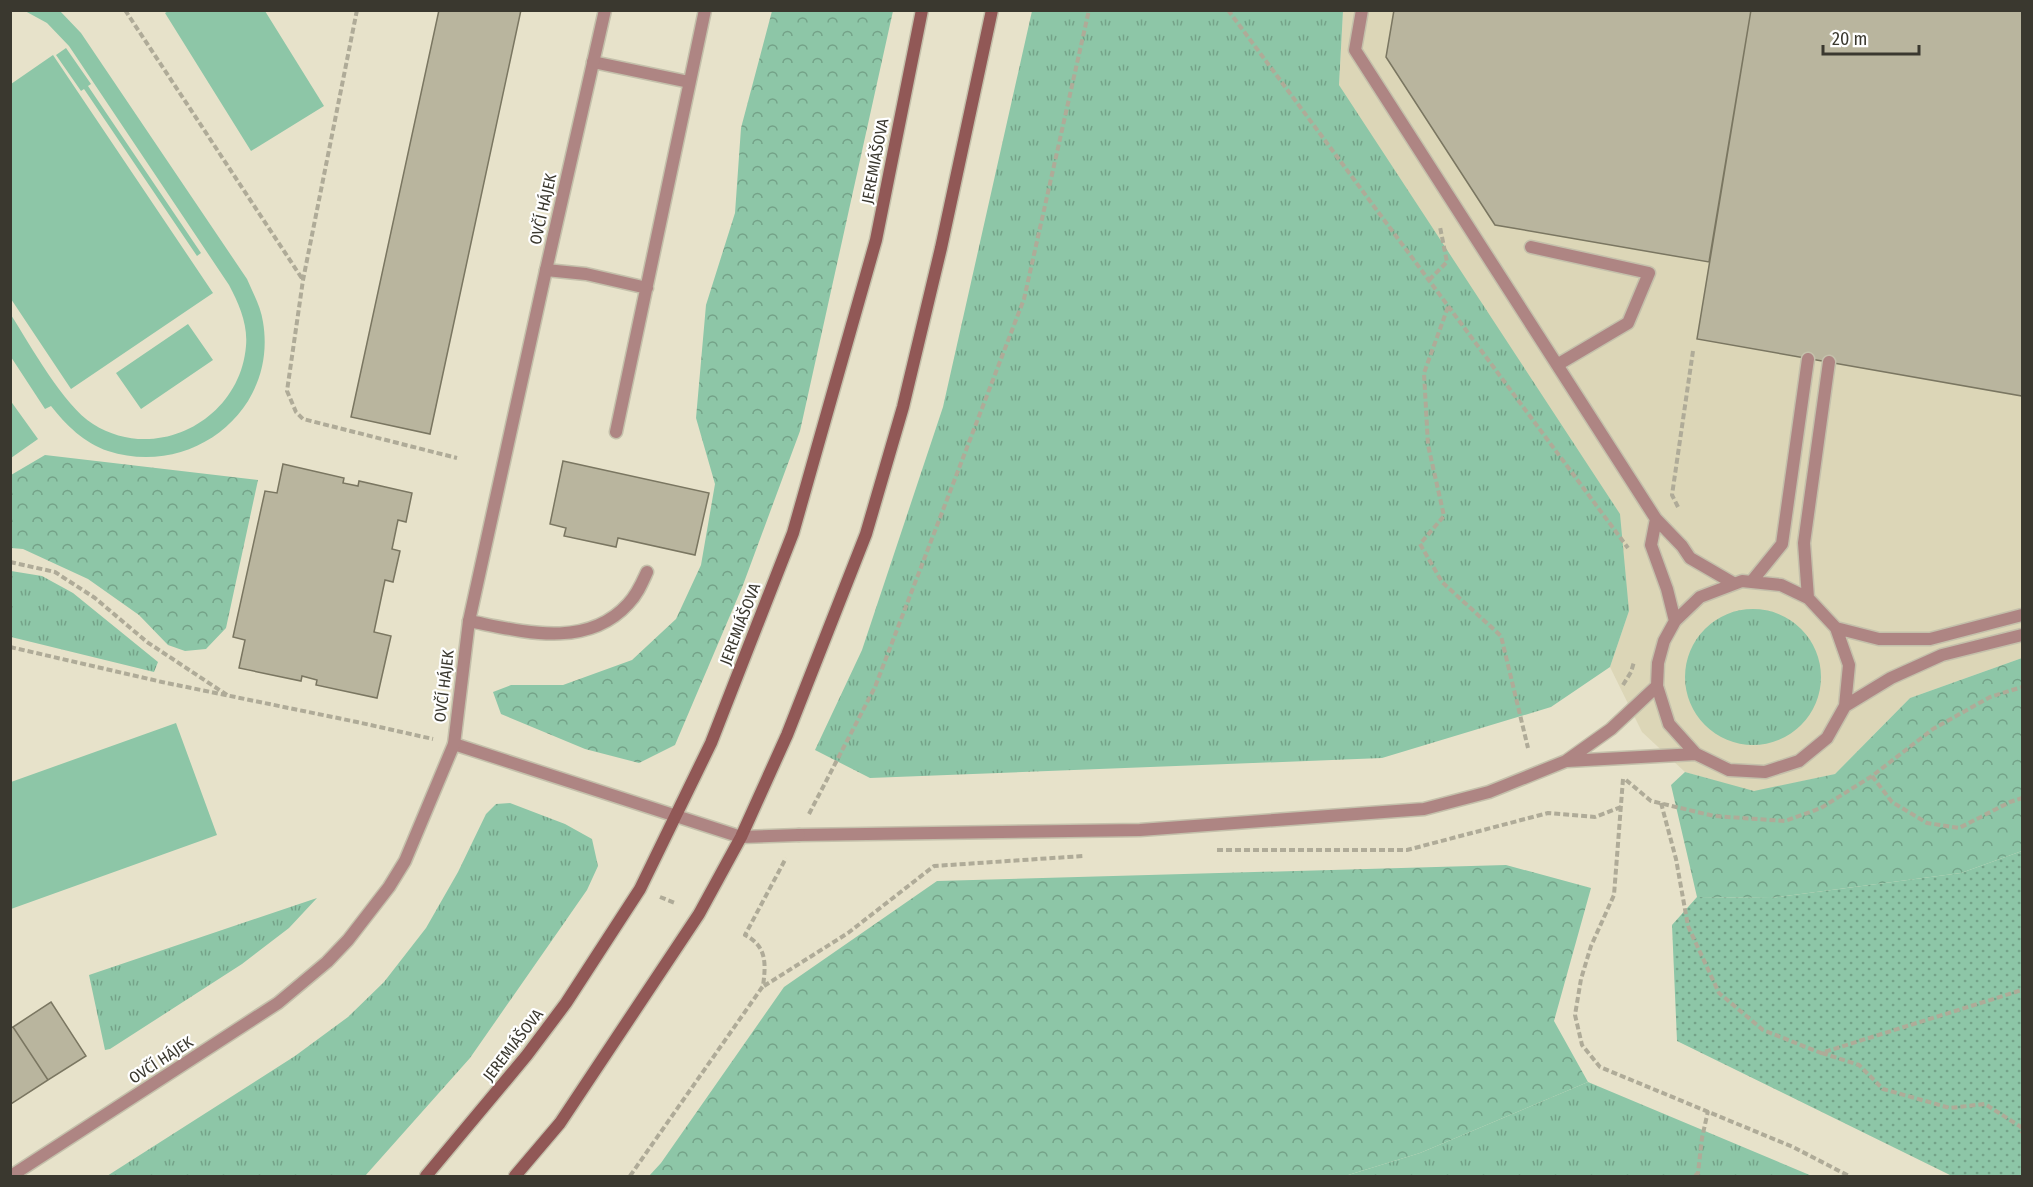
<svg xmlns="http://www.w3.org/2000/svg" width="2033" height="1187" font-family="'Fira Sans Condensed',sans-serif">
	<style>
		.built { fill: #dcd6b7 }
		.grass { fill: url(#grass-tufts) }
		.forest { fill: url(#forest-crowns) }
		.garden { fill: url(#garden-dots) }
		.pitch { fill: #8dc6a7 }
		.building { fill: #b9b59e; stroke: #7a7661; stroke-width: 1.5 }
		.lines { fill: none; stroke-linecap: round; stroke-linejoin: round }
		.service-casing { stroke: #c4c0ab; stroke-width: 15 }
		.minor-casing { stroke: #c4c0ab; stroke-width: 15 }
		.secondary-casing { stroke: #c4c0ab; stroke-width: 15 }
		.path { stroke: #afab98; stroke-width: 4; stroke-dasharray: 6 3; stroke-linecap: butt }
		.service { stroke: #ae8583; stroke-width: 12 }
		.minor { stroke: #ae8583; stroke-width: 12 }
		.secondary { stroke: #915856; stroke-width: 12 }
		.labels { text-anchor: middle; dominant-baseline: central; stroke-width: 4.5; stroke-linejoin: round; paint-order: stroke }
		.street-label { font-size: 16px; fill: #3a382f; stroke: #fff }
	</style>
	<defs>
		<pattern id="grass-tufts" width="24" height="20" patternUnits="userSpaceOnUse" patternTransform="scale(1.5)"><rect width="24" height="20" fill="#8dc6a7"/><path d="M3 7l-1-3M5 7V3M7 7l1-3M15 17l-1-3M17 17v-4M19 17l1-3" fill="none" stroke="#74a288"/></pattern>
		<pattern id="forest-crowns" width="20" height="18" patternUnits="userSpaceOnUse" patternTransform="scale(1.5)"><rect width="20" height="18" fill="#8dc6a7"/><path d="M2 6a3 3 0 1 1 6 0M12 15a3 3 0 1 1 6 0" fill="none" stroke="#74a288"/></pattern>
		<pattern id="garden-dots" width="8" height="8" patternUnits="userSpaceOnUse" patternTransform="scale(1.5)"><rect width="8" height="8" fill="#8dc6a7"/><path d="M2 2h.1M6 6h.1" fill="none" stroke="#74a288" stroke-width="1.8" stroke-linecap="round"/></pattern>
	</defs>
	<rect width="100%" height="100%" fill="#e7e2ca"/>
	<path class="built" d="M 1343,11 L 2022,11 L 2022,658 L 1910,698 L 1835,774 L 1753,792 L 1685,772 L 1642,732 L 1610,667 L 1629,611 L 1339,85 Z"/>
	<path class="grass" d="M 1032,11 L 1343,11 L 1339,85 L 1620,514 L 1629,611 L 1610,667 L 1551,707 L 1382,758 L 870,778 L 815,750 L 862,650 L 943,407 Z
		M 11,571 L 42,576 L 73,593 L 158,662 L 154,672 L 11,637 Z
		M1685 677a68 68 0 1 1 136 0a68 68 0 1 1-136 0Z
		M 510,803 L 565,824 L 592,839 L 598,866 L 587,890 L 470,1058 L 365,1176 L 107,1176 L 295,1056 L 348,1017 L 384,982 L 426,928 L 458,872 L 486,814 L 496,804 Z
		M 317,898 L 289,928 L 242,964 L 110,1049 L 105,1050 L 89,975 Z
		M 1588,1082 L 1812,1176 L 1345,1176 L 1420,1153 Z"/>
	<path class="forest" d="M 772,11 L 893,11 L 800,431 L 743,585 L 675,745 L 639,763 L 585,749 L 501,714 L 493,692 L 511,685 L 563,685 L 632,660 L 676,619 L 701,565 L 715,484 L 696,418 L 706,305 L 735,213 L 741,128 Z
		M 45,455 L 258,480 L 226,628 L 206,649 L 185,651 L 168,645 L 139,615 L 88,579 L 23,549 L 11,548 L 11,475 Z
		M 2022,658 L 2022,851 L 1961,873 L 1771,898 L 1697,897 L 1671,785 L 1685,772 L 1754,791 L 1835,774 L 1910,698 Z
		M 1506,865 L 1591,888 L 1554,1021 L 1588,1082 L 1420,1153 L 1345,1176 L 649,1176 L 661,1163 L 784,987 L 937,881 Z"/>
	<path class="garden" d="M 2022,851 L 2022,1176 L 1952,1176 L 1677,1041 L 1672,925 L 1697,897 L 1771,898 L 1961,873 Z"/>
	<path class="pitch" d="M 170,10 L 265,11 L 324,106 L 251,151 L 165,13 Z
		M 25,11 L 60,11 L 81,33 L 247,279 C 253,293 261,307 263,322 C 278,411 191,478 108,451 C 84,443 66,425 51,406 L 45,409 L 11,357 L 11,315 C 31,346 63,405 93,424 C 156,464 240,420 246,346 C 248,324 239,304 229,285 L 69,46 L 47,23 Z
		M 66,48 L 91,84 L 88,86 L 201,253 L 197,256 L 84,89 L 81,91 L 56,55 Z
		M 53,55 L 213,293 L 71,389 L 11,299 L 11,84 Z
		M 188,324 L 213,360 L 141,409 L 116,373 Z
		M 10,400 L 38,439 L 11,458 L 10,458 Z
		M 176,723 L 217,835 L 11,909 L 11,782 Z"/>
	<path class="building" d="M 439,10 L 521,10 L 430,434 L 351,417 Z
		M 1394,10 L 1751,10 L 1709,262 L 1495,225 L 1386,57 Z
		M 1751,10 L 2022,10 L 2022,396 L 1697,339 Z
		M 563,461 L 709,493 L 695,555 L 618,538 L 616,547 L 564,536 L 566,528 L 550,524 Z
		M 283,464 L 344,478 L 343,483 L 358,486 L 359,481 L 412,493 L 406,522 L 398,520 L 392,549 L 400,551 L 393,582 L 385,580 L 374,632 L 391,636 L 377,698 L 316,685 L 317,680 L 302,676 L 301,681 L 239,668 L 245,640 L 233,637 L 265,491 L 277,493 Z
		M 51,1002 L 86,1056 L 48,1080 L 13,1027 Z
		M 13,1027 L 48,1080 L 11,1104 L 10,1028 Z"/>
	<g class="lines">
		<g class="service-casing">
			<path id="service" d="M 1362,10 L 1355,50 L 1656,519 L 1682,546 L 1690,558 L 1733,583
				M 593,62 L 689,82
				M 1531,247 L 1649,273 L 1628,323 L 1557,365
				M 546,270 L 586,274 L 647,288
				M 616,432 L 705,10
				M 1656,519 L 1651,545 L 1667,589 L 1675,621
				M 1752,581 L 1782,544 L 1808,359
				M 1808,598 L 1804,543 L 1829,362
				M 469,621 C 521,631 586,650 628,604 C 637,595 642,583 647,572
				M 1836,628 L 1879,639 L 1930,639 L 2022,615
				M 1845,706 L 1891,678 L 1942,655 L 2022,635
				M 454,744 L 741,837
				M 1567,761 L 1696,754 L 1729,770 L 1765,772 L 1799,761 L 1827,738 L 1845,706 L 1849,665 L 1836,628 L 1808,598 L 1781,585 L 1742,581 L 1700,597 L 1675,621 L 1664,641 L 1658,663 L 1657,686 L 1669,724 L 1696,754
				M 799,835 L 1140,830 L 1424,809 L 1489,792 L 1566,761 L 1611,729 L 1657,686"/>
		</g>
		<g class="minor-casing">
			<path id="minor" d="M 741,837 L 799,835
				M 11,1176 L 278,1003 L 327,962 L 348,940 L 389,887 L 405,861 L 454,744 L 469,621 L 546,270 L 605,10"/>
		</g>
		<g class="secondary-casing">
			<path id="secondary" d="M 426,1176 L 527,1055 L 566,1003 L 640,889 L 711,743 L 793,533 L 876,240 L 922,10
				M 515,1176 L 560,1123 L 699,914 L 741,837 L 787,735 L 866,534 L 903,407 L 941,248 L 992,10"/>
		</g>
		<path class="path" d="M 125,10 L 303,280
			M 357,10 L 303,280 L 287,391 L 296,412 L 303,419 L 457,458
			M 1228,10 L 1628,548
			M 1429,280 L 1447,262 L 1440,227
			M 1448,307 L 1424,373 L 1428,445 L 1444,516 L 1420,544 L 1442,582 L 1501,636 L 1528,748
			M 1678,507 L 1672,495 L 1693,351
			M 10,562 L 55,572 L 95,598 L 147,642 L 227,695
			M 10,647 L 162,682 L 357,722 L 433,739
			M 1623,685 L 1631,672 L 1634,662
			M 1872,776 L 1892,802 L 1927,823 L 1959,828 L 2010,802 L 2022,798
			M 1623,779 L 1614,895 L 1591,946 L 1581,979 L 1575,1015 L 1582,1045 L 1600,1067 L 1793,1147 L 1849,1176
			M 1626,780 L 1651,801 L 1714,816 L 1785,821 L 1821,808 L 1872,776 L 1933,729 L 1990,697 L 2022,687
			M 1661,803 L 1676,859 L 1688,926 L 1719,993 L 1763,1030 L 1821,1053 L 2022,990
			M 809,814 L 875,687 L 1024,299 L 1089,10
			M 1217,850 L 1407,850 L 1548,813 L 1595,817 L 1621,807
			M 660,897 L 675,903
			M 764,986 L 848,933 L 934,866 L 1083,856
			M 1822,1053 L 1859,1065 L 1883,1089 L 1950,1108 L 1985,1104 L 2021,1127 L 2022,1133
			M 630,1176 L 763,986 C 766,964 767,946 745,935 L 786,858
			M 1695,1176 L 1698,1173 L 1702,1138 L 1708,1111"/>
		<use href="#service" class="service"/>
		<use href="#minor" class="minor"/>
		<use href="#secondary" class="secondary"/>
	</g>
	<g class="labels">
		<g class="street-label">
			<text transform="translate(875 161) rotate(-79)">JEREMIÁŠOVA</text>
			<text transform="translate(543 209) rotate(-77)">OVČÍ HÁJEK</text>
			<text transform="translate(740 624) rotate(-69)">JEREMIÁŠOVA</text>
			<text transform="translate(444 686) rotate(-83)">OVČÍ HÁJEK</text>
			<text transform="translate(513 1045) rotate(-52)">JEREMIÁŠOVA</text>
			<text transform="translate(161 1060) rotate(-33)">OVČÍ HÁJEK</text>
		</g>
	</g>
	<rect width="2033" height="1187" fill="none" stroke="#3a382f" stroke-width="24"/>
	<path d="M1823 45v9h96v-9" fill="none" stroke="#3a382f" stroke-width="3"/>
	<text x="1832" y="45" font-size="18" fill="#3a382f" stroke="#ffffff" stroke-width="4.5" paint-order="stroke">20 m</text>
</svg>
